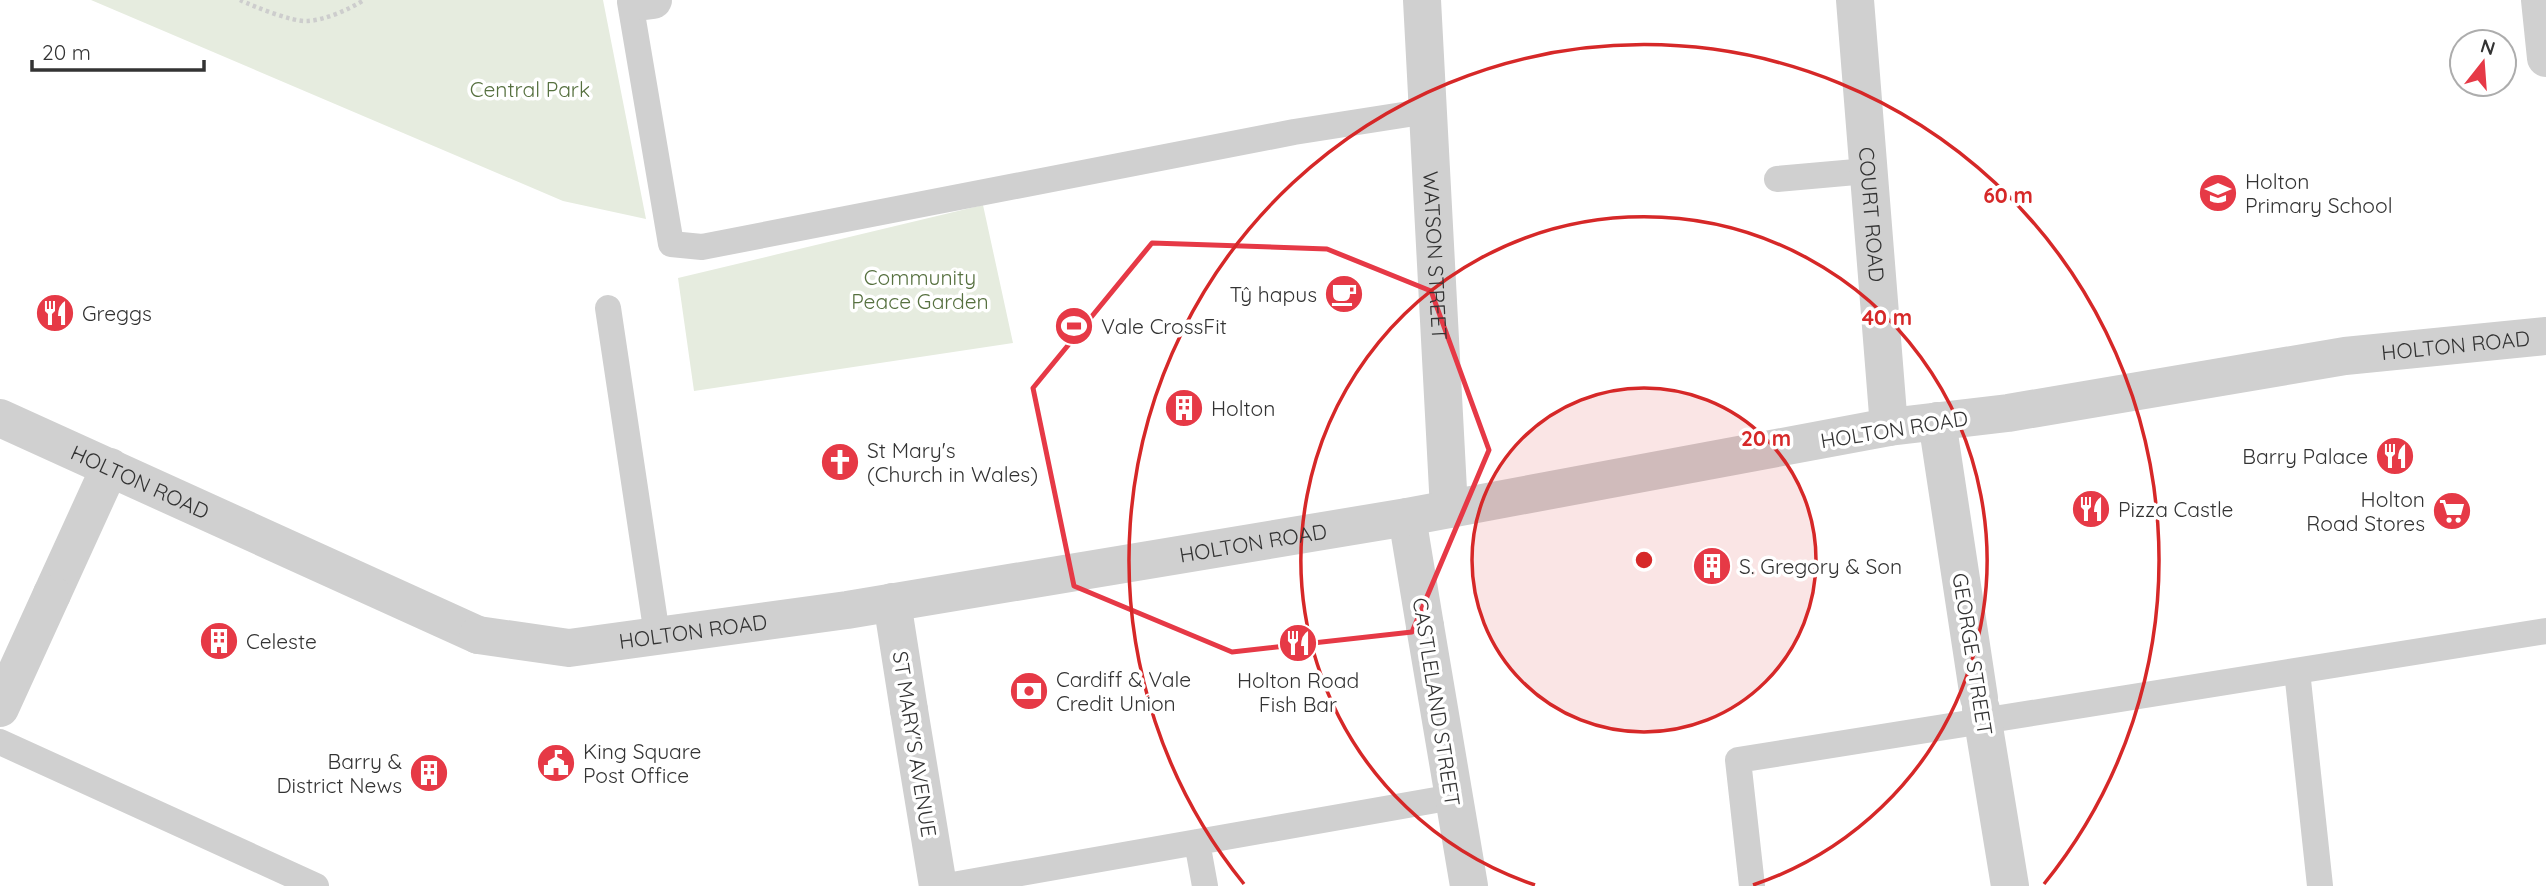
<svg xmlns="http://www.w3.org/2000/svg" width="2546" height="886" font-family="Quicksand,sans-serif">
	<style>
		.green { fill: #e6ecdf }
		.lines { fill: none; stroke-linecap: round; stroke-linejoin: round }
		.path { stroke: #cdcdcd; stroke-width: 4.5; stroke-dasharray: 3.5 3.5; stroke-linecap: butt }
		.service { stroke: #d0d0d0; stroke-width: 26 }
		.pedestrian { stroke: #d0d0d0; stroke-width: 38 }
		.minor { stroke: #d0d0d0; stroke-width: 38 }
		.tertiary { stroke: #d0d0d0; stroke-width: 38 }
		.marked { fill: none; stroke: #e63946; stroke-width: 5; stroke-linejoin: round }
		.ring { fill: none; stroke: #d62828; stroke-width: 3.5 }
		.labels { text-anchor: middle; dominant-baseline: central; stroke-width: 7; stroke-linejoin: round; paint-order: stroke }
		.park-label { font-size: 21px; fill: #56703f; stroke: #fff }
		.poi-label { font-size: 21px; fill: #333; stroke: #fff; text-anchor: start }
		.street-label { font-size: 21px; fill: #333; stroke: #fff }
		.centre { fill: #d62828; stroke: #fff; stroke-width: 3.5 }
		.ring-label { font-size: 21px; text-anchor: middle; font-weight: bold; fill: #d62828; stroke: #fff; stroke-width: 7; stroke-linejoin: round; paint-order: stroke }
	</style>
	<rect width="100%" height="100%" fill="#fff"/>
	<path class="green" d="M 91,0 L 603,0 L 646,219 L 563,201 Z
		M 983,205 L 1013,343 L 694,391 L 678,278 Z"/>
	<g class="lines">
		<path class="path" d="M 240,0 C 255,7 292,22 308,21 C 325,20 350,9 364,0"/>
		<path class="service" d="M 630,2 L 671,244 L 702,247 L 1294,132 L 1428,111
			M 1777,179 L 1867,171
			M 608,308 L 657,635
			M 2297,671 L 2320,886
			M 0,742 L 316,886
			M 1197,842 L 1205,886
			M 947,886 L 1453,797
			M 1752,886 L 1738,760 L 2546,631"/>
		<g class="pedestrian">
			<path id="s1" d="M 0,418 L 478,635"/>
			<path d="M 1407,517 L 1425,626"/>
			<path d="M 52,594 L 110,467"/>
			<path d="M 892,602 L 909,710"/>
		</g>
		<g class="minor">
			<path id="s2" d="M 1422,0 L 1449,509"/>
			<path d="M 2540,0 L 2546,58"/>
			<path d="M 645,1 L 653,0"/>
			<path d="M 1937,421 L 1979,698"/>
			<path d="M 1425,626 L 1469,886"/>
			<path id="s3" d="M 478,635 L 569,648 L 847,610 L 1407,517 L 1889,427"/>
			<path d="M 0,708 L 52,594"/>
			<path d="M 1981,709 L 2010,886"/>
			<path d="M 909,710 L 938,886"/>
		</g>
		<path class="tertiary" id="s4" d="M 1855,0 L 1889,427 L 2008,413 L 2345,356 L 2546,336"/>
	</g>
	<path class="marked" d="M 1152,243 L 1327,249 L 1431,291 L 1489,450 L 1412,632 L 1232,652 L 1074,586 L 1033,388 Z"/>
	<circle cx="1644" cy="560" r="172" fill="#d62828" fill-opacity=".12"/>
	<g class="ring">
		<circle cx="1644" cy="560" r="172"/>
		<path d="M1535 885A343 343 0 1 1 1753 885"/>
		<path d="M1244 884A515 515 0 1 1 2044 884"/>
	</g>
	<defs>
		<g id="school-disc" transform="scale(2.0125)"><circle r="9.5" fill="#e63946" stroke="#fff"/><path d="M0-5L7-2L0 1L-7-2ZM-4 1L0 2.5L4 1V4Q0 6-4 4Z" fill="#fff"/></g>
		<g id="cafe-disc" transform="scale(2.0125)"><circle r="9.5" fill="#e63946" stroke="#fff"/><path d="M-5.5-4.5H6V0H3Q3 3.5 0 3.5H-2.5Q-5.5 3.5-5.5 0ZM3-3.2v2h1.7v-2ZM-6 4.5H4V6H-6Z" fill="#fff"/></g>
		<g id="restaurant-disc" transform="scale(2.0125)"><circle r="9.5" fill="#e63946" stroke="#fff"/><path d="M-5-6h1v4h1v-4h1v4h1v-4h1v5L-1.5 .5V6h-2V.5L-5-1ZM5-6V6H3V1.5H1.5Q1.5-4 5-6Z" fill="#fff"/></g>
		<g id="stadium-disc" transform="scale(2.0125)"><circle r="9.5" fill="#e63946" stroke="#fff"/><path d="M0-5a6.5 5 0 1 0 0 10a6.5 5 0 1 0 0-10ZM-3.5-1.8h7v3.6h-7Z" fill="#fff"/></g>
		<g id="building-disc" transform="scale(2.0125)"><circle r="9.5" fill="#e63946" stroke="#fff"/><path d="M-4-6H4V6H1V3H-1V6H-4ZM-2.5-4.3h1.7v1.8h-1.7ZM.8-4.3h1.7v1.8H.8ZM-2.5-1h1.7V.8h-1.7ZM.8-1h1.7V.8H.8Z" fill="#fff"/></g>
		<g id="church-disc" transform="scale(2.0125)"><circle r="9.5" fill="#e63946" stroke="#fff"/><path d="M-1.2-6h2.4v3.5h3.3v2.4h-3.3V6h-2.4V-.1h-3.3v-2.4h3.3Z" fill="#fff"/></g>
		<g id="supermarket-disc" transform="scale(2.0125)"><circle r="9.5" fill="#e63946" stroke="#fff"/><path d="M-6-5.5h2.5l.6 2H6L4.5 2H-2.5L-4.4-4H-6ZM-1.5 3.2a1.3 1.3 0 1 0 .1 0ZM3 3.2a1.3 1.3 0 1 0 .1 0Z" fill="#fff"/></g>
		<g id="bank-disc" transform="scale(2.0125)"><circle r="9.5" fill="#e63946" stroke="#fff"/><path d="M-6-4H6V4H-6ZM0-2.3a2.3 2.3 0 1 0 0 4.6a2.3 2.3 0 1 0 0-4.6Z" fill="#fff"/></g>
		<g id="civic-disc" transform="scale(2.0125)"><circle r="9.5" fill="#e63946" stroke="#fff"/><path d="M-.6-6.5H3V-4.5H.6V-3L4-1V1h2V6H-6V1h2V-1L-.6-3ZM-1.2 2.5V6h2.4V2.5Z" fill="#fff"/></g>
	</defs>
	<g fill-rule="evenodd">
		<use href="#school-disc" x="2218" y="193"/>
		<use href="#cafe-disc" x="1344" y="294"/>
		<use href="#restaurant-disc" x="55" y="313"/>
		<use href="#stadium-disc" x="1074" y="326"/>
		<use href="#building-disc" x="1184" y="408"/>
		<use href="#restaurant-disc" x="2395" y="456"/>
		<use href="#church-disc" x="840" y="462"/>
		<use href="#restaurant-disc" x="2091" y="509"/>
		<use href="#supermarket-disc" x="2452" y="511"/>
		<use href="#building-disc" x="1712" y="566"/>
		<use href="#building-disc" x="219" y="641"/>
		<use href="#restaurant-disc" x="1298" y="643"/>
		<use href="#bank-disc" x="1029" y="691"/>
		<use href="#civic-disc" x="556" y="763"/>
		<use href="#building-disc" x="429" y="773"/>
	</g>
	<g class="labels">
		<g class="park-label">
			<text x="530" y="89">Central Park</text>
			<text x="920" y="277">Community<tspan x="920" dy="24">Peace Garden</tspan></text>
		</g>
		<g class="poi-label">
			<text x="2245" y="181">Holton<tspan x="2245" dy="24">Primary School</tspan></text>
			<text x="1317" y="294" text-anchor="end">Tŷ hapus</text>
			<text x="82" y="313">Greggs</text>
			<text x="1101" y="326">Vale CrossFit</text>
			<text x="1211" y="408">Holton</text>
			<text x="867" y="450">St Mary's<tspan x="867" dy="24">(Church in Wales)</tspan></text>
			<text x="2368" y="456" text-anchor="end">Barry Palace</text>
			<text x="2425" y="499" text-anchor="end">Holton<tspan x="2425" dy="24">Road Stores</tspan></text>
			<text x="2118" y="509">Pizza Castle</text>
			<text x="1739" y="566">S. Gregory &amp; Son</text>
			<text x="246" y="641">Celeste</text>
			<text x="1056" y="679">Cardiff &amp; Vale<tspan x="1056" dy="24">Credit Union</tspan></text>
			<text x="1298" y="680" text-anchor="middle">Holton Road<tspan x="1298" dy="24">Fish Bar</tspan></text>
			<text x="583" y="751">King Square<tspan x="583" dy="24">Post Office</tspan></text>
			<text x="402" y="761" text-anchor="end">Barry &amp;<tspan x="402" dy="24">District News</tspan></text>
		</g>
		<g class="street-label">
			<text stroke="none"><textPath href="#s4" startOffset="215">COURT ROAD</textPath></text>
			<text stroke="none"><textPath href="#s2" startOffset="256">WATSON STREET</textPath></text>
			<text stroke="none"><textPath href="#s4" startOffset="1001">HOLTON ROAD</textPath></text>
			<text transform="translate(1894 429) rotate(-9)">HOLTON ROAD</text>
			<text stroke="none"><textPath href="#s1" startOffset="154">HOLTON ROAD</textPath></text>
			<text stroke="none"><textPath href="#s3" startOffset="784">HOLTON ROAD</textPath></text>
			<text stroke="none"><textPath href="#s3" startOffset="217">HOLTON ROAD</textPath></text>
			<text transform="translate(1973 654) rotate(81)">GEORGE STREET</text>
			<text transform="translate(1437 702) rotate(81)">CASTLELAND STREET</text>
			<text transform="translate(915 744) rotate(81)">ST MARY'S AVENUE</text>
		</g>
	</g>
	<circle cx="1644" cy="560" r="10" class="centre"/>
	<g class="ring-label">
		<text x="2008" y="203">60 m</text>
		<text x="1887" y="325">40 m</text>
		<text x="1766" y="446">20 m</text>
	</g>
	<g transform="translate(2483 63) rotate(17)"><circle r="33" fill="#ffffff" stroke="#adadad" stroke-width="2"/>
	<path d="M0-5L12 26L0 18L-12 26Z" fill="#e63946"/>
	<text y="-10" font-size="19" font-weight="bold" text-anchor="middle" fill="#333333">N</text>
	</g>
	<path d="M32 60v10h172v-10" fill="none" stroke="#333333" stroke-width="3.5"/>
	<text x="42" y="60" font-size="21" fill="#333333" stroke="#ffffff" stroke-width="5" paint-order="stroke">20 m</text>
</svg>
